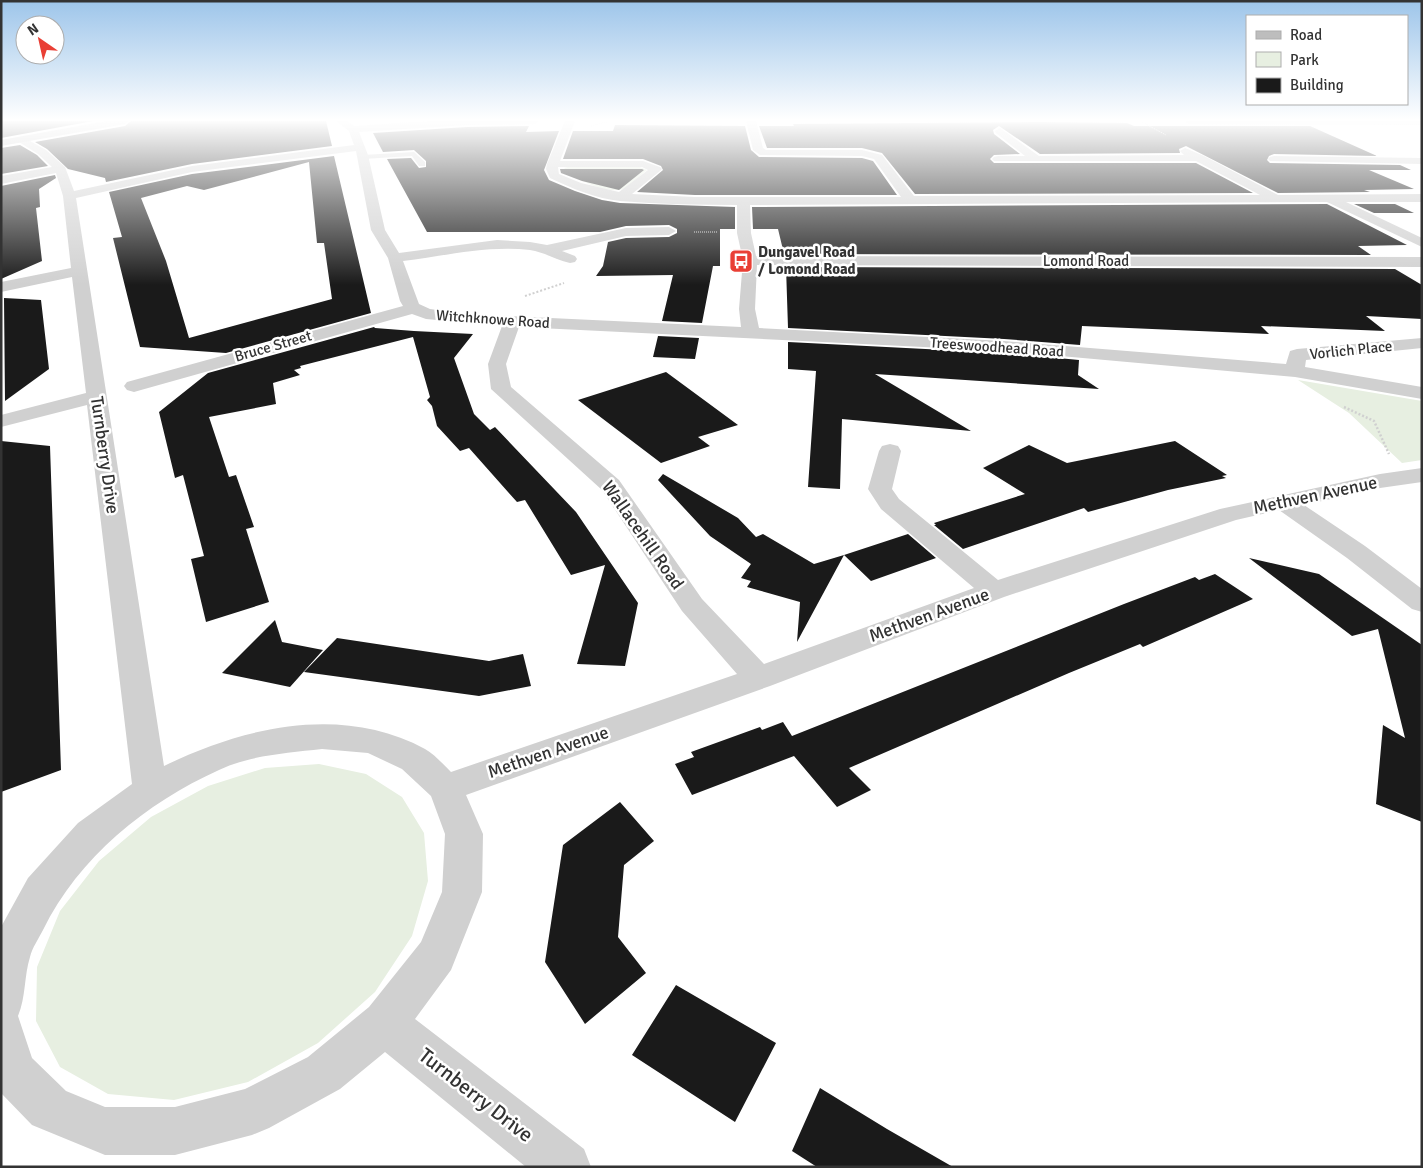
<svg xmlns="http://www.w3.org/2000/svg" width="1423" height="1168" font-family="Signika,sans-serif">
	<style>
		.green { fill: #e7efe1 }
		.building { fill: #1a1a1a; fill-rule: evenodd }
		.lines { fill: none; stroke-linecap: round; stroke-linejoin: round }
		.path-far2 { stroke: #d0d0d0; stroke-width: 1; stroke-dasharray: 1 1; stroke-linecap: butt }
		.path-far1 { stroke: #d0d0d0; stroke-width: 2; stroke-dasharray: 2 2; stroke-linecap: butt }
		.path { stroke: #d0d0d0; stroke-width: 2.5; stroke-dasharray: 2 2; stroke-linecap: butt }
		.service { fill: #d0d0d0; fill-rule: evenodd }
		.minor { fill: #d0d0d0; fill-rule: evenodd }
		.secondary { fill: #bdbdbd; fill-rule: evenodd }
		.labels { text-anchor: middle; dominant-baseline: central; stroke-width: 5; stroke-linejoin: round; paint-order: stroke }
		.far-poi-label { font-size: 15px; font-weight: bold; fill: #333; stroke: #fff; text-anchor: start }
		.far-street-label { font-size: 15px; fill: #333; stroke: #fff }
		.street-label { font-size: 18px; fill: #333; stroke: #fff }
		.near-street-label { font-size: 21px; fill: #333; stroke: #fff }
	</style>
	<rect width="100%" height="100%" fill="#fff"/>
	<path class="green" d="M 571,166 L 640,167 L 647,170 C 641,175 633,184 626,188 C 607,196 577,180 564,168 Z
		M 1298,380 L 1422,401 L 1422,460 L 1402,463 L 1349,413 Z
		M 319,764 L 366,774 L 402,797 L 424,833 L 428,881 L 412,936 L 375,992 L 318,1043 L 248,1082 L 174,1100 L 108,1094 L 60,1067 L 36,1021 L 37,967 L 60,911 L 99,861 L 151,817 L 208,786 L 265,768 Z"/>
	<path class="building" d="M 1,121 L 93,121 L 1,138 Z
		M 131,121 L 326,121 L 332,146 L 192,164 L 106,182 L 105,178 L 68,169 L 47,149 L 35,142 L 125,126 Z
		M 1037,122 L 1127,123 L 1134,126 L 1310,126 L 1377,156 L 1274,154 L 1269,156 L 1267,160 L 1270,163 L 1400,165 L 1411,170 L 1369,170 L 1414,189 L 1364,190 L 1370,192 L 1278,193 L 1186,146 L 1179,149 L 1180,153 L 1040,154 L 999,126 L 993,130 L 994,134 L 1020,154 L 994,155 L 990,159 L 994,163 L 1196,163 L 1253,193 L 915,194 L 882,153 L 862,148 L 767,148 L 759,126 L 794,126 L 793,124 Z
		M 615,125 L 745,126 L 751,150 L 759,157 L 862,158 L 873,161 L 897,195 L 695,195 L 637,192 L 663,170 L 661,166 L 643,159 L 563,159 L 573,131 L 613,131 Z
		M 529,126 L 526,132 L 559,131 L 544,170 L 549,180 L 575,191 L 602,200 L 620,203 L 735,207 L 735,229 L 720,229 L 720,266 L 713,266 L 702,323 L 662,321 L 673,275 L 596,276 L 603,266 L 608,242 L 626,238 L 669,237 L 677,233 L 677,229 L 669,225 L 626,226 L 600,232 L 427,232 L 387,159 L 411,158 L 419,168 L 426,167 L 426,161 L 414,150 L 383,152 L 373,133 L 467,127 Z
		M 20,145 L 37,155 L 48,166 L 1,174 L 1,148 Z
		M 334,156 L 371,313 L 226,353 L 140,347 L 113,238 L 122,237 L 109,192 L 192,174 ZM 309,162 L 317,243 L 324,243 L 332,299 L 189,338 L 166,261 L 141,198 L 187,186 L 204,190 Z
		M 560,169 L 642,169 L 644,170 L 619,190 L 582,181 L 561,173 Z
		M 55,175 L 56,178 L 39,189 L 40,207 L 36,208 L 42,261 L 1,279 L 1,186 Z
		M 1327,204 L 1407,245 L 1358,246 L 1371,255 L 784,254 L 778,229 L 753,229 L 752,207 Z
		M 1354,204 L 1395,204 L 1414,213 L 1374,213 Z
		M 786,267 L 1395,269 L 1422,285 L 1422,319 L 1366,316 L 1385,331 L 1261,326 L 1269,334 L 1082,326 L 1080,345 L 1004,339 L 788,328 Z
		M 4,298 L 41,300 L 49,369 L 5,401 Z
		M 374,327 L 375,328 L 414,331 L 473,334 L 454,358 L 474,414 L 490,430 L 495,427 L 576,512 L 638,603 L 625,666 L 577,664 L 605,565 L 571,575 L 525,500 L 517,502 L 469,448 L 460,451 L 437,426 L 432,406 L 427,400 L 430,397 L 413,337 L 300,366 L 301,368 L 294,370 L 300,375 L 273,383 L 276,404 L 209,417 L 229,477 L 236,475 L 254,527 L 246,529 L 269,602 L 206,622 L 191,559 L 204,556 L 183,475 L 175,478 L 159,412 L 208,373 Z
		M 658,336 L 699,338 L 695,359 L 653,357 Z
		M 788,342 L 1004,353 L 1079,360 L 1078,375 L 1099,389 L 875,374 L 971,431 L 842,419 L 840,489 L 808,487 L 816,371 L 788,369 Z
		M 666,372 L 738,425 L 698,437 L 710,446 L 661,463 L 578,400 Z
		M 1,441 L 50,446 L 61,770 L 1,792 Z
		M 1175,441 L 1227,475 L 1222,476 L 1226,478 L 1168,490 L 1088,512 L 1084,508 L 963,549 L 934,525 L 936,525 L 934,523 L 1025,494 L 983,468 L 1029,445 L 1067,463 Z
		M 663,474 L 738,518 L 756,537 L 763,534 L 814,564 L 844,555 L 797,642 L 800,602 L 747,587 L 751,581 L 741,578 L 751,564 L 710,536 L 658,480 Z
		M 908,534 L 936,558 L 871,581 L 844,555 Z
		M 1249,558 L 1319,574 L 1422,645 L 1422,822 L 1376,804 L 1383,725 L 1405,738 L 1378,629 L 1352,636 Z
		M 1215,574 L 1253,599 L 1143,647 L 1140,644 L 1069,673 L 849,768 L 871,790 L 837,807 L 794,756 L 692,795 L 675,764 L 694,757 L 691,752 L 760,727 L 762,730 L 783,722 L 792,736 L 1124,604 L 1195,577 L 1199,580 Z
		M 275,620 L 282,642 L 323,650 L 290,687 L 222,673 Z
		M 337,638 L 489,661 L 523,654 L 531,686 L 479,696 L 304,672 Z
		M 620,802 L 654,841 L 624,865 L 618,937 L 646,973 L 585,1024 L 545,962 L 563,845 Z
		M 676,985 L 776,1043 L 735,1122 L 632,1055 Z
		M 820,1088 L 887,1129 L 953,1167 L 817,1167 L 792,1151 Z"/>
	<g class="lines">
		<path class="path-far2" d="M 1140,121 L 1166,135
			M 591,126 L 610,121
			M 694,232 L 718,232"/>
		<path class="path-far1" d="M 525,296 L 564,283"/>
		<path class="path" d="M 1344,407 L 1374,421 L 1389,454"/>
		<path class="service" d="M 414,152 L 425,162 L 425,166 L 419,166 L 412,156 L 363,159 L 359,157 L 363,155 Z"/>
		<path class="minor" d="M 336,121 L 347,121 L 355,126 L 428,121 L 539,121 L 535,124 L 467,125 L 359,132 L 368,155 L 385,230 L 399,253 L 497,240 L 530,242 L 547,245 L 626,228 L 669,227 L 676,231 L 669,235 L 626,236 L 562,251 L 575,256 L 577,259 L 575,262 L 570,263 C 556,260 544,252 530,250 C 488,245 445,256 403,261 L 419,304 L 430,309 L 466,314 L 741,327 L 739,309 L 743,260 L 737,233 L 737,205 C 698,205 659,204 620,201 C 597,199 571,188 550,178 L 546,169 L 547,164 L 565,121 L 575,121 L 560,161 L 643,161 L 660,167 L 662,169 L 660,171 L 632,194 L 695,197 L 901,197 L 874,159 L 862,156 L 760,155 L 753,150 L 746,121 L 756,121 L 763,148 L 766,150 L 862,150 L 882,155 L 914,196 L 1260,195 L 1196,161 L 994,161 L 992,159 L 994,157 L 998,156 L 1025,156 L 996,133 L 995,131 L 1000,128 L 1039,156 L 1184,155 L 1180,151 L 1185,148 L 1204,156 L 1278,195 L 1422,194 L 1422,202 L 1346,202 L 1422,238 L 1422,247 L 1327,202 L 750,205 L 751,233 L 756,256 L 1422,257 L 1422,267 L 757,265 L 755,309 L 759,328 L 1004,341 L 1286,364 L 1290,351 L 1297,349 L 1422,338 L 1422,348 L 1306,360 L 1305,367 L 1422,387 L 1422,399 L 1295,377 L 1004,351 L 519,327 L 506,364 L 511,387 L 619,480 L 702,599 L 764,664 L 974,588 L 881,509 L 868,489 L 879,451 L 882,446 L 890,444 L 898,446 L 901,451 L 892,489 L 899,499 L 998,580 L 1220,509 L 1380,474 L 1422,468 L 1422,482 L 1380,488 L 1304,505 L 1365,546 L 1422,589 L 1422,612 L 1412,609 L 1347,558 L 1279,510 L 1236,520 L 1004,597 L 770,686 L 466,795 L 483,834 L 482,892 L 451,970 L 415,1019 L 584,1149 L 591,1167 L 526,1167 L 385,1052 L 340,1089 L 269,1128 L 252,1135 L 175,1155 L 105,1155 L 32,1125 L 1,1093 L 1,927 L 28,878 L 78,823 L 132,784 L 87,405 L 1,427 L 1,415 L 86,393 L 72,277 L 1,292 L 1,282 L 71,268 L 63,196 L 56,173 L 1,184 L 1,176 L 52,167 L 38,154 L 19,142 L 18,140 L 19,138 L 23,137 L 46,150 L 65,167 L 74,191 L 192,166 L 354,145 L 349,131 ZM 356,151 L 371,230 L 388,258 L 400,301 L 403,306 L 127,382 L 124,386 L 127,390 L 134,392 L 141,390 L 412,314 L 426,319 L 502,326 L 488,364 L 491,389 L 602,490 L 682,611 L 737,674 L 451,772 C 443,764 434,754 425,749 C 342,704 243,727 164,766 L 76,198 L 192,172 ZM 558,167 L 642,167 L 648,170 L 619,192 L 581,183 L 559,174 ZM 322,749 L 368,753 L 402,769 L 431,796 L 445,834 L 442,892 L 421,942 L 369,1007 L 308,1057 L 245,1089 L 175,1107 L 105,1107 L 66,1091 L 32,1058 L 18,1016 C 26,997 24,976 30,957 C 32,948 39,938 43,930 C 79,857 146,803 219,770 C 251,755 287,753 322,749 Z
			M 1185,121 L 1422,121 L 1422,125 L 1189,124 Z
			M 1274,156 L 1422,158 L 1422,164 L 1270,161 L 1268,159 L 1270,157 Z"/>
		<path class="secondary" d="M 106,121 L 129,121 L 125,124 L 1,146 L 1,140 Z"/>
	</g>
	<linearGradient id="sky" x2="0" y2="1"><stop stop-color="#9dc5ea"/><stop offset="0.42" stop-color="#fff"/><stop offset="1" stop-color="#fff" stop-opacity="0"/></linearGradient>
	<rect width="1423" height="285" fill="url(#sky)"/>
	<defs>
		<g id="bus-square" transform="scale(1.25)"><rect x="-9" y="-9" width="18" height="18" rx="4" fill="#e93f35" stroke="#fff"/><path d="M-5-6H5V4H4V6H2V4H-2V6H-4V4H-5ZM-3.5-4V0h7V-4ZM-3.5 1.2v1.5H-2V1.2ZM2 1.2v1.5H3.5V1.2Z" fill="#fff"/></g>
	</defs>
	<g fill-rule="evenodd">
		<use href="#bus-square" x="741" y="261"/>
	</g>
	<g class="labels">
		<g class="far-poi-label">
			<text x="758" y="252">Dungavel Road<tspan x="758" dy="17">/ Lomond Road</tspan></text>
		</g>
		<g class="far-street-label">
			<text x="1086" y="261">Lomond Road</text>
			<text transform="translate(493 319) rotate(4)">Witchknowe Road</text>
			<text transform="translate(273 346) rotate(-16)">Bruce Street</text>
			<text transform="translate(997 347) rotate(4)">Treeswoodhead Road</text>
			<text transform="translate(1351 350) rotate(-6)">Vorlich Place</text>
		</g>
		<g class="street-label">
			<text transform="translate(105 455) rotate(82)">Turnberry Drive</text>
			<text transform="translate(1315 495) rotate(-12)">Methven Avenue</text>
			<text transform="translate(643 535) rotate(55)">Wallacehill Road</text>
			<text transform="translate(929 615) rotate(-20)">Methven Avenue</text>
			<text transform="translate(548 752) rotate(-19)">Methven Avenue</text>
		</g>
		<g class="near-street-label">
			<text transform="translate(476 1095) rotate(38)">Turnberry Drive</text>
		</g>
	</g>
	<rect width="1423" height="1168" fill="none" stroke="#333333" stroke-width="5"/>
	<rect x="1246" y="15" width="162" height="90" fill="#ffffff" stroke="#adadad"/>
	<rect x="1256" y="31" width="25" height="8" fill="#bdbdbd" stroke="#adadad"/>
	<text x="1290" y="40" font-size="15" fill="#333333">Road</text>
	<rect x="1256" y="52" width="25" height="15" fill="#e7efe1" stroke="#adadad"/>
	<text x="1290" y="65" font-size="15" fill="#333333">Park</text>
	<rect x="1256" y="78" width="25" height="15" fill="#1a1a1a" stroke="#adadad"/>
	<text x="1290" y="90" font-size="15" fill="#333333">Building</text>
	<g transform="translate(40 40) rotate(326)"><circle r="24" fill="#ffffff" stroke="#adadad"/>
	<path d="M0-4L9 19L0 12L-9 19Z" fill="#e93f35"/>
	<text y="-8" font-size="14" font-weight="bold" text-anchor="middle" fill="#333333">N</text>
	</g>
</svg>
